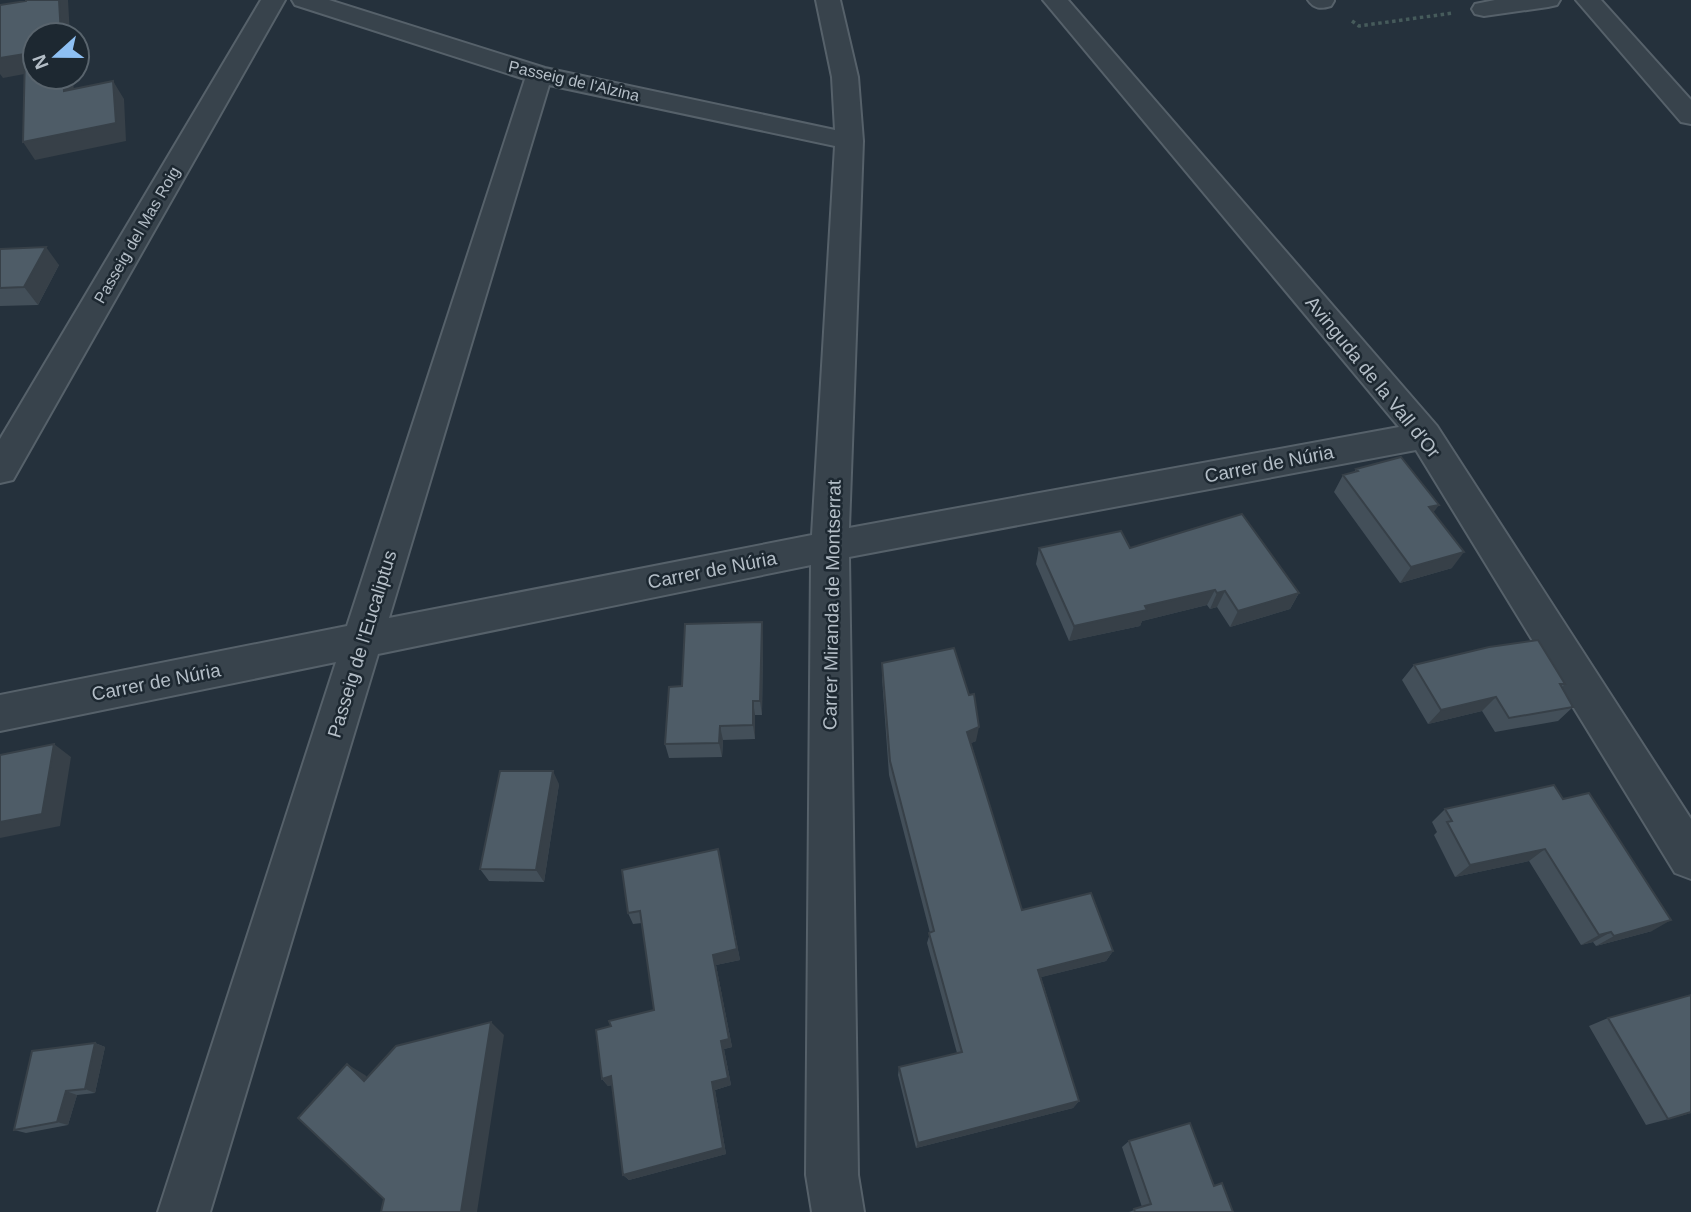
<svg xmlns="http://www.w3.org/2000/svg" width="1691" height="1212" font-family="Arial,sans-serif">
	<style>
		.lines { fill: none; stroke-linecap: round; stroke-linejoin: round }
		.minor-casing { stroke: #56616a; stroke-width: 4 }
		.path { stroke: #465b5b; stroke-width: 3.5; stroke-dasharray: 3.5 3.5; stroke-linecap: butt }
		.minor { fill: #38434c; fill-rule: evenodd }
		.wall { fill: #434f59 }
		.shaded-wall { fill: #374048 }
		.building { fill: #4e5c67; stroke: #374048; stroke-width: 2 }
		.labels { text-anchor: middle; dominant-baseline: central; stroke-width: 5; stroke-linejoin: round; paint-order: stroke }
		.far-street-label { font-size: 16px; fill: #b4bec7; stroke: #1d2831 }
		.street-label { font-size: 19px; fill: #b4bec7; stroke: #1d2831 }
	</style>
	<rect width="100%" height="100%" fill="#25313c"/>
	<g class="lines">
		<g class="minor-casing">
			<path id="minor" d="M 261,0 L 285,0 L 13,480 L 0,483 L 0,439 Z
				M 292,0 L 329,0 L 545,68 L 835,130 L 832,77 L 816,0 L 840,0 L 858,77 L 863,141 L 849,528 L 1399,427 L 1043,0 L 1068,0 L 1437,426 L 1691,819 L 1691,879 L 1675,873 L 1416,450 L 849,557 L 858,1175 L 864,1212 L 812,1212 L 806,1175 L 811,565 L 378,654 L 210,1212 L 158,1212 L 336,662 L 0,731 L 0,695 L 347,626 L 525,79 L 295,5 ZM 549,85 L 835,146 L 812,535 L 389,618 Z
				M 1308,0 L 1334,0 L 1334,1 L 1331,6 C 1321,9 1314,9 1308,0 Z
				M 1495,0 L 1560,0 L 1557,5 L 1548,7 L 1484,16 L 1475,14 L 1472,9 L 1475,4 Z
				M 1576,0 L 1601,0 L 1691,100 L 1691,124 L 1681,122 Z"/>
		</g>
		<path class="path" d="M 1352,21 L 1359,26 L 1453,13"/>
		<use href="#minor" class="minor"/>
	</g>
	<path class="wall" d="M 0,249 L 59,265 L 38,305 L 0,306 Z
		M 1356,469 L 1433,513 L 1452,568 L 1400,583 L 1334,492 L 1343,475 L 1354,472 Z
		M 1039,548 L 1130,548 L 1299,593 L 1290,609 L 1230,627 L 1217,607 L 1210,609 L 1207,605 L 1142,621 L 1140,626 L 1069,641 L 1036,564 Z
		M 763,638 L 762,715 L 755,715 L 755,739 L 723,740 L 722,757 L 669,758 L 665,744 L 682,686 Z
		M 882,663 L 976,741 L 971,743 L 1022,910 L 1113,951 L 1106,961 L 1041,977 L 1079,1101 L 1073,1108 L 916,1148 L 898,1075 L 899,1067 L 957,1053 L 927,943 L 930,933 L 889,775 L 882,678 Z
		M 1414,665 L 1565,684 L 1562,687 L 1573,707 L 1558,721 L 1495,732 L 1482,711 L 1428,724 L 1402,680 Z
		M 559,784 L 544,882 L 489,881 L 480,869 Z
		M 1563,799 L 1652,931 L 1596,946 L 1593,942 L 1581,945 L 1529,861 L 1455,877 L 1434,835 L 1437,832 L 1432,822 L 1445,809 Z
		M 718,849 L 740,960 L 716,965 L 732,1047 L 724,1049 L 731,1085 L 715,1090 L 726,1154 L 629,1180 L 623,1175 L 612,1085 L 608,1086 L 602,1079 L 611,1026 L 654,1010 L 642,923 L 633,924 L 628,913 Z
		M 1608,1018 L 1691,1113 L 1646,1125 L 1589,1026 Z
		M 95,1043 L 105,1047 L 95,1093 L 77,1095 L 68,1125 L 26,1133 L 14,1130 Z
		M 1129,1141 L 1214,1186 L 1233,1212 L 1129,1212 L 1142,1207 L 1122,1147 Z"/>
	<path class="shaded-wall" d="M 59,0 L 68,0 L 70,35 L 61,35 Z
		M 25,54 L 35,72 L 3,78 L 0,74 L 0,58 Z
		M 63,77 L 73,77 L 75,109 L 64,91 Z
		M 113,81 L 124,99 L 126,141 L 35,160 L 23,142 Z
		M 46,247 L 59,265 L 38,305 L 24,287 Z
		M 1439,505 L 1427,521 L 1429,507 Z
		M 1464,552 L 1452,568 L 1400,583 L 1411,567 Z
		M 1215,590 L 1207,605 L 1142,621 L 1140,626 L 1069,641 L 1074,626 L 1145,606 Z
		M 1225,591 L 1217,607 L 1210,609 L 1217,593 Z
		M 1299,593 L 1290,609 L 1230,627 L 1238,611 Z
		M 762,622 L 763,638 L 762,715 L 760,701 Z
		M 1496,697 L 1482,711 L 1428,724 L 1441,710 Z
		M 753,701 L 755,715 L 755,739 L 753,725 Z
		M 720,726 L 723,740 L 722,757 L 719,743 Z
		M 979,727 L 976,741 L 964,746 L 967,732 Z
		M 54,744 L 71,757 L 60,826 L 0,838 L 0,822 Z
		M 553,771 L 559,784 L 544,882 L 536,870 Z
		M 718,849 L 740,960 L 716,965 L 732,1047 L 724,1049 L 731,1085 L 715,1090 L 726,1154 L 629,1180 L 623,1175 L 712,1082 L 721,1041 L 713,955 Z
		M 1545,849 L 1529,861 L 1455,877 L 1470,865 Z
		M 1671,920 L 1652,931 L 1596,946 L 1614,936 Z
		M 1611,932 L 1593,942 L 1581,945 L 1599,935 Z
		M 1113,951 L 1106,961 L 1034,979 L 1038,970 Z
		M 491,1022 L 504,1035 L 477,1212 L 461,1212 Z
		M 95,1043 L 105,1047 L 95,1093 L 85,1089 Z
		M 347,1064 L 365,1075 L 382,1091 L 364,1081 Z
		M 611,1076 L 617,1084 L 608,1086 L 602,1079 Z
		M 66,1091 L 77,1095 L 68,1125 L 57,1122 Z
		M 1079,1101 L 1073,1108 L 916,1148 L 918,1143 Z"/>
	<path class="building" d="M 26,0 L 59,0 L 61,35 L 35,35 L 35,77 L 63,77 L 64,91 L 113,81 L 116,123 L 23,142 L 25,54 L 0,58 L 0,5 L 26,1 Z
		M 46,247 L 24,287 L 0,288 L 0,249 Z
		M 1401,457 L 1439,505 L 1429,507 L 1464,552 L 1411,567 L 1343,475 L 1358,471 L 1356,469 Z
		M 1242,514 L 1299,593 L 1238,611 L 1225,591 L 1217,593 L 1215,590 L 1145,606 L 1147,610 L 1074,626 L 1039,548 L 1121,531 L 1130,548 Z
		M 762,622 L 760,701 L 753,701 L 753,725 L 720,726 L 719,743 L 665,744 L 669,687 L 682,686 L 685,624 Z
		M 1538,640 L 1565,684 L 1560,684 L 1573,707 L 1509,718 L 1496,697 L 1441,710 L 1414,665 L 1489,647 Z
		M 954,648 L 969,695 L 974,694 L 979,727 L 967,732 L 1022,910 L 1091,893 L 1113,951 L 1038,970 L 1079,1101 L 918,1143 L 899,1067 L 962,1052 L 929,933 L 934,931 L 890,761 L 882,663 Z
		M 54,744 L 42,814 L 0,822 L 0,755 Z
		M 500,771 L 553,771 L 536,870 L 480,869 Z
		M 1554,785 L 1563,799 L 1589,793 L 1671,920 L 1614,936 L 1611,932 L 1599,935 L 1545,849 L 1470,865 L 1447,822 L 1452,821 L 1445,809 Z
		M 718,849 L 737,949 L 713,955 L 729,1039 L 721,1041 L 728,1078 L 712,1082 L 723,1148 L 623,1175 L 611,1076 L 602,1079 L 596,1030 L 611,1026 L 609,1021 L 654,1010 L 640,911 L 628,913 L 622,870 Z
		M 1691,995 L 1691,1112 L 1668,1119 L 1608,1018 Z
		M 491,1022 L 461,1212 L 381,1212 L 384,1199 L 298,1118 L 347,1064 L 364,1081 L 396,1046 Z
		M 95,1043 L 85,1089 L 66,1091 L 57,1122 L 14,1130 L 32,1051 Z
		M 1190,1123 L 1214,1186 L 1222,1183 L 1233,1212 L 1135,1212 L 1134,1209 L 1151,1204 L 1129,1141 Z"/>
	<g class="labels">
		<g class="far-street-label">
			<text transform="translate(574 81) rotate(13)">Passeig de l'Alzina</text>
			<text transform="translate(137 235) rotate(-60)">Passeig del Mas Roig</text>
		</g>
		<g class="street-label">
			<text transform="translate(1373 377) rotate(51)">Avinguda de la Vall d'Or</text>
			<text transform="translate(1269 464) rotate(-11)">Carrer de Núria</text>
			<text transform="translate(712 570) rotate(-11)">Carrer de Núria</text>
			<text transform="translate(832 605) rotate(-89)">Carrer Miranda de Montserrat</text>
			<text transform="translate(362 644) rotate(-73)">Passeig de l'Eucaliptus</text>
			<text transform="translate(156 682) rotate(-11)">Carrer de Núria</text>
		</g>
	</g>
	<g transform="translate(56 56) rotate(249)"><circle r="33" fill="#1d2831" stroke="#59646d" stroke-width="2"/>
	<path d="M0-5L12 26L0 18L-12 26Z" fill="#8ec0f3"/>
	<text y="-10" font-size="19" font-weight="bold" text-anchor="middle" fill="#b4bec7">N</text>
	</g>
</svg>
